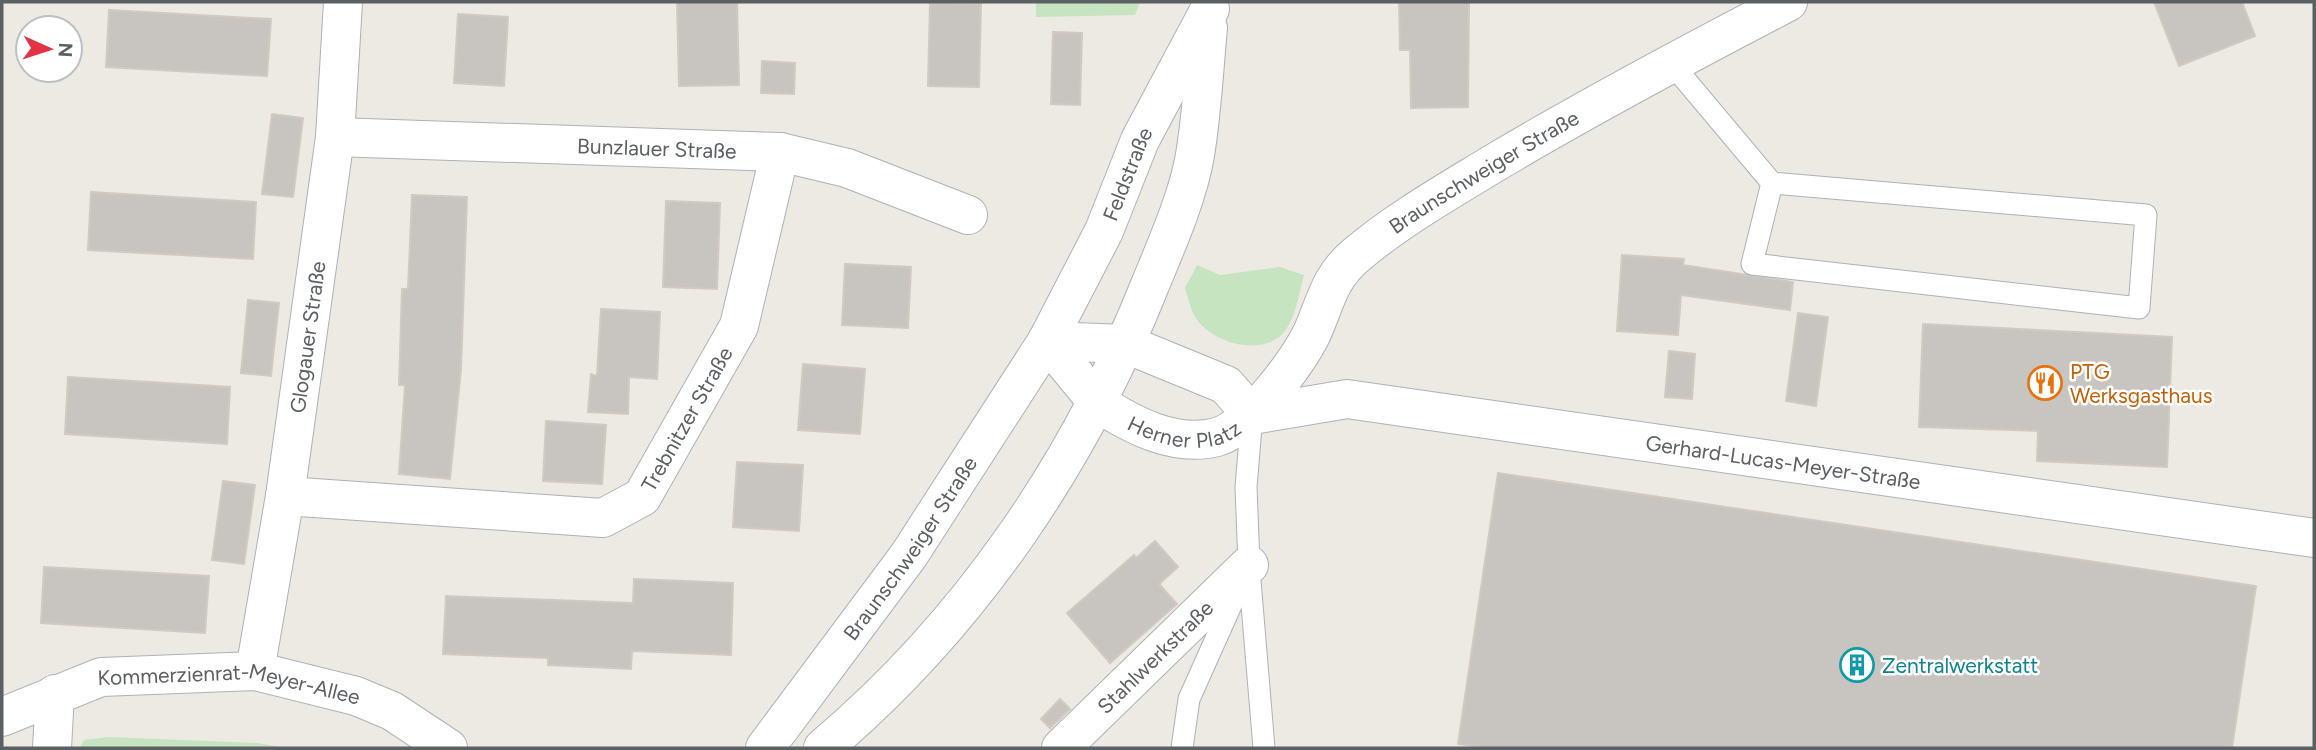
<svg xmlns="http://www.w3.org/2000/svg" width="2316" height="750" font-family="Figtree,sans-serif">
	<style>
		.green { fill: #c6e4c0 }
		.building { fill: #c8c4c0; stroke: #d2cac1; stroke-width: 2 }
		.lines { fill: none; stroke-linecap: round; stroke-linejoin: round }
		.service-casing { stroke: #aeb2b5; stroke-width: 23 }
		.minor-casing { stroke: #aeb2b5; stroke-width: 40 }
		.tertiary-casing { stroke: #aeb2b5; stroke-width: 40 }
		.service { stroke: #fff; stroke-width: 21 }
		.minor { stroke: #fff; stroke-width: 38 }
		.tertiary { stroke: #fff; stroke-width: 38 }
		.labels { text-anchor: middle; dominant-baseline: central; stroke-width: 5; stroke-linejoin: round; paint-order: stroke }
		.street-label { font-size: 21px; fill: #5b6063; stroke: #fff }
		.food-label { font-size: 21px; fill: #c56008; stroke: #fff; text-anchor: start }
		.culture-label { font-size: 21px; fill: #0d838f; stroke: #fff; text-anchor: start }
	</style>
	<rect width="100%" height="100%" fill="#ede9e3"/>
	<path class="green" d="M 1036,2 L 1140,2 L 1135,15 L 1036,17 Z
		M 1197,265 L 1220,275 L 1280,267 L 1304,275 C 1299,292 1296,318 1284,332 C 1262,358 1209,343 1194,315 C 1190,307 1188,297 1185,288 Z
		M 108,737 L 257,743 L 286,748 L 80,748 L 84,740 Z"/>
	<path class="building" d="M 677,2 L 737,2 L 739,85 L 679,86 Z
		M 1399,2 L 1469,2 L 1468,107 L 1411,108 L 1410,50 L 1400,50 Z
		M 2154,2 L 2242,2 L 2255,36 L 2179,66 Z
		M 930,3 L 981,4 L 979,87 L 928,86 Z
		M 109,10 L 271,19 L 267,76 L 106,67 Z
		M 458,14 L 508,17 L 504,86 L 454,83 Z
		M 1053,32 L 1082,33 L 1080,105 L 1051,104 Z
		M 762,61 L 795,63 L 794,94 L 761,93 Z
		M 272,114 L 303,118 L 293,197 L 262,194 Z
		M 91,192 L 256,202 L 253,259 L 88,250 Z
		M 412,195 L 467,197 L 461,369 L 450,479 L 399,474 L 405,385 L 399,385 L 402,289 L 408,289 Z
		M 666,201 L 720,203 L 717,289 L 663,287 Z
		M 1622,255 L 1684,259 L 1683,265 L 1793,282 L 1790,310 L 1681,295 L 1678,335 L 1617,331 Z
		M 845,264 L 911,267 L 908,328 L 842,325 Z
		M 248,300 L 279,303 L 271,376 L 241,373 Z
		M 601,309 L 660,312 L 657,379 L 629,377 L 628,414 L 588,412 L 591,374 L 597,376 Z
		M 1798,313 L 1828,317 L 1816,406 L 1786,401 Z
		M 1923,324 L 2172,337 L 2167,467 L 2037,461 L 2038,431 L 1919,427 Z
		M 1669,351 L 1695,354 L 1692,399 L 1665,397 Z
		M 803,364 L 865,369 L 860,434 L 798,430 Z
		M 68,377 L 230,387 L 227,444 L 65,434 Z
		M 546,421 L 606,425 L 602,484 L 543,481 Z
		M 737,462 L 803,465 L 799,531 L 733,527 Z
		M 1498,473 L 2256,586 L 2232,748 L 1485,748 L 1458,744 Z
		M 223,481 L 255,485 L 244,564 L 212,560 Z
		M 1155,541 L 1178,567 L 1159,584 L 1177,604 L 1110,663 L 1067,613 L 1134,555 L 1136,558 Z
		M 44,567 L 209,576 L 205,633 L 41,623 Z
		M 634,579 L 733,583 L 731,655 L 632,651 L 631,669 L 548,665 L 548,658 L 443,654 L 446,596 L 633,603 Z
		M 1060,699 L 1070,709 L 1050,728 L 1041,719 Z"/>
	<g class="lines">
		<g class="service-casing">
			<path id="service" d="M 1672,64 L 1772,183 L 2146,215 L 2139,308 L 1752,264 L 1772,183
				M 1249,569 L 1264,748
				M 1182,748 L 1189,699 L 1249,565 L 1246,487 L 1252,415"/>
		</g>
		<g class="minor-casing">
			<g id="minor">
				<path id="s1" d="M 335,137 L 780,152 L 847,168 L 968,215"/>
				<path d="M 1126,344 L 1226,385 L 1252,415"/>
				<path id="s2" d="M 1098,403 C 1132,425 1175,448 1217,437 C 1249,428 1297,363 1312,333 C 1325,304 1329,278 1355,256 C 1396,221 1445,193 1491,165 C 1588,107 1688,54 1788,2"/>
				<path id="s3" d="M 1252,415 L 1347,399 L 2314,538"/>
				<path id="s4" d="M 285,496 L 603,518 L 642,497 L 739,326 L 780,152"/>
				<path id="s5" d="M 255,671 L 285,496 L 335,137 L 343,2"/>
				<path id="s6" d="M 2,717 L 101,677 L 255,671 L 356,696 L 392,711 L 448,748"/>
				<path d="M 52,748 L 55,694"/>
				<path id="s7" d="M 1061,748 L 1249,565"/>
			</g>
		</g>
		<g class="tertiary-casing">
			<g id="tertiary">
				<path d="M 1047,341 L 1098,403"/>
				<path d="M 1047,341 L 1126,344"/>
				<path id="s8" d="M 765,748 L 909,555 L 1047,341 L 1104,231 L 1140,140 L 1210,9"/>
				<path d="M 823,748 C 970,624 1079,463 1150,285 C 1166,246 1188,197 1195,155 C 1202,113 1204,70 1208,28"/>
			</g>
		</g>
		<use href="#service" class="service"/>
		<use href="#minor" class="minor"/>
		<use href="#tertiary" class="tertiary"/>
	</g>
	<defs>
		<g id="restaurant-ring" transform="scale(1.75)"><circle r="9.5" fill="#fff" stroke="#e8710a" stroke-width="1.5"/><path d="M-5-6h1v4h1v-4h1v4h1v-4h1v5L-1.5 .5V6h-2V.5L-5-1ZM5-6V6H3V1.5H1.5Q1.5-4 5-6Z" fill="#e8710a"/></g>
		<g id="building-ring" transform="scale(1.75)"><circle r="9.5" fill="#fff" stroke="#0f9aa8" stroke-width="1.5"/><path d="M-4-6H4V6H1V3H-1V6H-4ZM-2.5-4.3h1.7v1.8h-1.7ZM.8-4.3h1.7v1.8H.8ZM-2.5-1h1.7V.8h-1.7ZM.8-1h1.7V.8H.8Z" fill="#0f9aa8"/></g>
	</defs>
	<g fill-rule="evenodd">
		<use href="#restaurant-ring" x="2045" y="383"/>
		<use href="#building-ring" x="1857" y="665"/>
	</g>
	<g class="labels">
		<g class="street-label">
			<text stroke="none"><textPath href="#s1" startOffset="322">Bunzlauer Straße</textPath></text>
			<text stroke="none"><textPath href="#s2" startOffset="514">Braunschweiger Straße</textPath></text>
			<text stroke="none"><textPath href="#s8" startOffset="681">Feldstraße</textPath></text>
			<text stroke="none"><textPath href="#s5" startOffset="338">Glogauer Straße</textPath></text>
			<text stroke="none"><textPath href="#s2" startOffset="94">Herner Platz</textPath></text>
			<text stroke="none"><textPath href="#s4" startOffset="453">Trebnitzer Straße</textPath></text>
			<text stroke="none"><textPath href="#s3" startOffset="537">Gerhard-Lucas-Meyer-Straße</textPath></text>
			<text stroke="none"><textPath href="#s8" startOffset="247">Braunschweiger Straße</textPath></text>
			<text stroke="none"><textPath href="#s7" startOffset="131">Stahlwerkstraße</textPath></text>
			<text stroke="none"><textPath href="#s6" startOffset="236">Kommerzienrat-Meyer-Allee</textPath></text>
		</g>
		<g class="food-label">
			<text x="2070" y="371">PTG<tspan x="2070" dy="24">Werksgasthaus</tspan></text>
		</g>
		<g class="culture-label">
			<text x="1882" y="665">Zentralwerkstatt</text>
		</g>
	</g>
	<rect width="2316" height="750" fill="none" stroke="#5b6063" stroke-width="7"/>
	<g transform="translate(49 49) rotate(93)"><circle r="33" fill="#ffffff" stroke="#bdbfc1" stroke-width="2"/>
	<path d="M0-5L12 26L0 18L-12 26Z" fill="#e33344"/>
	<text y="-10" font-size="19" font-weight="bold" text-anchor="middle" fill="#5b6063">N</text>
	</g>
</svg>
